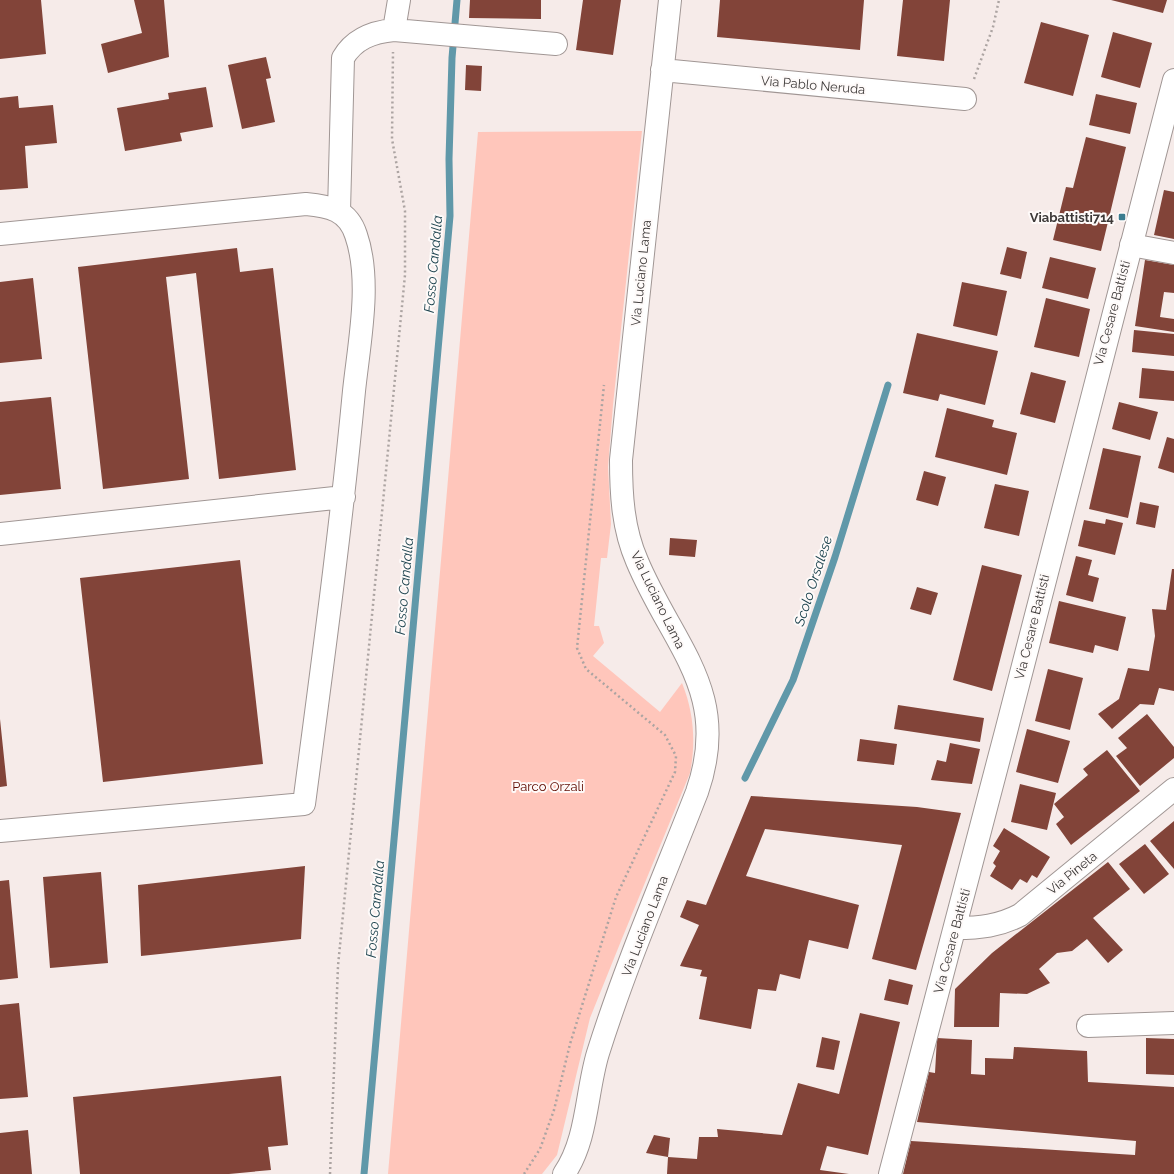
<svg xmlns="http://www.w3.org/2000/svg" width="1174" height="1174" font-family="Raleway,sans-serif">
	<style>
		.green { fill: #ffc6bb }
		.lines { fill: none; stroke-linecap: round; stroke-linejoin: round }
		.stream { stroke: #6098a9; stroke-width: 7 }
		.building { fill: #824439 }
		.minor-casing { stroke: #a09694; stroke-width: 24 }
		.tertiary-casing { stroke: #a09694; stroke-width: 24 }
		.path { stroke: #aca4a2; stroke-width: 2.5; stroke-dasharray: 2 3; stroke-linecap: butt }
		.minor { stroke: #fff; stroke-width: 22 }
		.tertiary { stroke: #fff; stroke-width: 22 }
		.poi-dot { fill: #3b7c8f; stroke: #fefaf9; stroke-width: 1.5 }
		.labels { text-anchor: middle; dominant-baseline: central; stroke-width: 4; stroke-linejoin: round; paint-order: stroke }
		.street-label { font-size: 13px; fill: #3d3938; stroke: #fefaf9 }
		.poi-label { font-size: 13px; font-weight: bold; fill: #3d3938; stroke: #fefaf9; text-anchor: end }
		.park-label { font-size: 13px; fill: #600c02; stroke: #fefaf9 }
		.water-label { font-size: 14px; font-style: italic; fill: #1e444f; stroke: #fefaf9 }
	</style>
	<rect width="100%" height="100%" fill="#f6ebe9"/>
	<path class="green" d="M 642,131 L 613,405 L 608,467 L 611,524 L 607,558 L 601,558 L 594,626 L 599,626 L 604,643 L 593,656 L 660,712 L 682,683 C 694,713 696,742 690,773 L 621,941 L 590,1018 L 557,1155 L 542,1174 L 388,1174 L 478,132 Z"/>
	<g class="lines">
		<path class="stream" d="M 745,778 L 793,680 L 835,557 L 888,385
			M 364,1174 L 450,216 L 449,159 L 452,58 L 457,0"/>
	</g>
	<path class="building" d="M 0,0 L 41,0 L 46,54 L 0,59 Z
		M 134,0 L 164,0 L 169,57 L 108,73 L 101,44 L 142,33 Z
		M 470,0 L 541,0 L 541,19 L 469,18 Z
		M 583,0 L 621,0 L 613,55 L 576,50 Z
		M 720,0 L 864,0 L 860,50 L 717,37 Z
		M 903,0 L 950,0 L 944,61 L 897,56 Z
		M 1111,0 L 1167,0 L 1163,13 Z
		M 1041,22 L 1089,35 L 1073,96 L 1024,83 Z
		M 1113,32 L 1152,43 L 1140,88 L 1101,77 Z
		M 266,57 L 271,78 L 266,79 L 275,122 L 242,129 L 228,65 Z
		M 466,65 L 482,66 L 481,91 L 465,90 Z
		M 206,87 L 213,127 L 180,133 L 182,141 L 125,151 L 117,108 L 169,99 L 168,93 Z
		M 1096,94 L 1137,103 L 1130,134 L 1089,125 Z
		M 18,96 L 19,108 L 53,105 L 57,143 L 25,146 L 28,188 L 0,190 L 0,98 Z
		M 1086,137 L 1126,147 L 1101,251 L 1053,240 L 1066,187 L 1073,188 Z
		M 1164,190 L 1174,192 L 1174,239 L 1154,235 Z
		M 1007,247 L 1027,252 L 1021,279 L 1000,274 Z
		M 237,248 L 240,272 L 273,268 L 296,470 L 219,479 L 196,273 L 166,277 L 189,479 L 103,489 L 78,267 Z
		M 1050,257 L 1096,268 L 1088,299 L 1042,288 Z
		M 1145,260 L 1174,265 L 1174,293 L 1164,292 L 1160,317 L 1174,319 L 1174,332 L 1135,326 Z
		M 33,278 L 42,359 L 0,363 L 0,282 Z
		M 962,282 L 1007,291 L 997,336 L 953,326 Z
		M 1046,298 L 1090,309 L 1079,357 L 1034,347 Z
		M 1134,330 L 1174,334 L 1174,356 L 1132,352 Z
		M 917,333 L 998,351 L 985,405 L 940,394 L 938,401 L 903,393 Z
		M 1142,368 L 1174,371 L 1174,401 L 1139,398 Z
		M 1031,372 L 1066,381 L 1055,423 L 1020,414 Z
		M 51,397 L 61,489 L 0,495 L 0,402 Z
		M 1119,402 L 1158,412 L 1150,440 L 1112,429 Z
		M 947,408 L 994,420 L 992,427 L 1017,433 L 1007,475 L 935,457 Z
		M 1167,437 L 1174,439 L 1174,473 L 1158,468 Z
		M 1103,448 L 1141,456 L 1128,518 L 1089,509 Z
		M 924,471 L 946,477 L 938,506 L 916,500 Z
		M 995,484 L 1029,491 L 1019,536 L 984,528 Z
		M 1140,502 L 1159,506 L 1155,528 L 1136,524 Z
		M 1106,519 L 1123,523 L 1115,555 L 1078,546 L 1084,520 L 1105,524 Z
		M 670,538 L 697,540 L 695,557 L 669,555 Z
		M 1076,556 L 1092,560 L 1088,575 L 1099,578 L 1093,602 L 1066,595 Z
		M 240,560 L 263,764 L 103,782 L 80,578 Z
		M 982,565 L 1022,575 L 992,691 L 953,680 Z
		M 1172,569 L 1174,569 L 1174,691 L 1159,688 L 1154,705 L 1140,704 L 1112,729 L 1098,714 L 1119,699 L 1128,668 L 1149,671 L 1155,636 L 1152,609 L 1166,610 Z
		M 917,587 L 938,593 L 931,615 L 910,609 Z
		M 1059,601 L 1126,617 L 1118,651 L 1095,645 L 1093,653 L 1049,643 Z
		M 1048,669 L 1083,678 L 1070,730 L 1035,721 Z
		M 898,705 L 984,718 L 980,742 L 894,729 Z
		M 1147,714 L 1174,747 L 1174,758 L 1140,786 L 1116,756 L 1127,748 L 1118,738 Z
		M 0,719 L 7,786 L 0,787 Z
		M 1027,729 L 1070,741 L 1058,783 L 1016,772 Z
		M 860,739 L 897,744 L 894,765 L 857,761 Z
		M 950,743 L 980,749 L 972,784 L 931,780 L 937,760 L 946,762 Z
		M 1107,750 L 1140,791 L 1071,845 L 1056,824 L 1064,817 L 1054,804 L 1088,775 L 1083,769 Z
		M 1020,784 L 1056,793 L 1047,830 L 1011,822 Z
		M 751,796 L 917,807 L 961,813 L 916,970 L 872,959 L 902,845 L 765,829 L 746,876 L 859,905 L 848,949 L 809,940 L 800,979 L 780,974 L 776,991 L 758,989 L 751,1029 L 699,1019 L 707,977 L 700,976 L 702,970 L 680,966 L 699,925 L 680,917 L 687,900 L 706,905 Z
		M 1174,821 L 1174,869 L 1150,841 Z
		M 1004,828 L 1050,857 L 1037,878 L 1032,875 L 1027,883 L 1020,879 L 1012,890 L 990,876 L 996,866 L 993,863 L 1000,851 L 993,846 Z
		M 1145,844 L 1169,874 L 1144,894 L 1119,864 Z
		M 1108,862 L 1130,889 L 1093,918 L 1123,950 L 1108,963 L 1087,939 L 1072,951 L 1057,953 L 1039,969 L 1050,983 L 1027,994 L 1000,993 L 999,1027 L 954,1027 L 955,989 L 992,953 Z
		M 305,866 L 301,939 L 141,956 L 138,885 Z
		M 101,872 L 108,963 L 50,968 L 43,877 Z
		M 9,880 L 18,978 L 0,980 L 0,881 Z
		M 889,979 L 913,985 L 908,1005 L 884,1000 Z
		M 19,1003 L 28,1097 L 0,1099 L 0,1005 Z
		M 860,1013 L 900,1022 L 868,1155 L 827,1146 L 820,1170 L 849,1174 L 667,1174 L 668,1157 L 646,1153 L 654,1135 L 670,1138 L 668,1157 L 697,1159 L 699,1137 L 718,1137 L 717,1129 L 782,1135 L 798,1083 L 839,1094 Z
		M 822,1037 L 840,1041 L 834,1070 L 816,1067 Z
		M 937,1038 L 972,1040 L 971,1074 L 985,1075 L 985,1058 L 1013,1059 L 1014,1047 L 1087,1051 L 1088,1082 L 1174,1087 L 1174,1174 L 903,1174 L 911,1141 L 1135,1155 L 1136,1141 L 917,1122 L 929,1072 L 935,1073 Z
		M 1146,1038 L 1174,1039 L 1174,1075 L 1146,1074 Z
		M 281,1076 L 288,1145 L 268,1147 L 271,1170 L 229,1174 L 80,1174 L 73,1097 Z
		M 28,1130 L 32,1174 L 0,1174 L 0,1133 Z"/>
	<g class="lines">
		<g class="minor-casing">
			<path id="minor" d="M 394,30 L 556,44
				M 662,70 L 965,99
				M 339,211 L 343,58 C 354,39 372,32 394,30 L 399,0
				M 0,234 L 306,204 C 329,206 348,210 356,235 C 372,281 359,343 354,391 C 341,529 322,667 304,804 L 0,831
				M 1131,245 L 1174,253
				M 0,534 L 344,497
				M 1088,1026 L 1174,1023
				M 564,1174 C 588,1139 586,1092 598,1053 C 626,964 663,879 697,792 C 732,692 673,647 637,561 C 623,529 621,495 621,460 L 670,0"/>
		</g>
		<g class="tertiary-casing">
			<path id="tertiary" d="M 956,928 C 980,928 999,926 1020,915 L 1174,789
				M 890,1174 C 988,810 1078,445 1174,80"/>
		</g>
		<path class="path" d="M 974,79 L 993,27 L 999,0
			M 330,1174 L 338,966 L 405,275 L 405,211 L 392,139 L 393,52
			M 524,1174 L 540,1149 L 554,1110 L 570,1044 L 616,897 L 675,772 L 676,756 L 665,735 L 586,669 L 577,648 L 604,385"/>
		<use href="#minor" class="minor"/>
		<use href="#tertiary" class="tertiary"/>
	</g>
	<rect class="poi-dot" x="1118" y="213" width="8" height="8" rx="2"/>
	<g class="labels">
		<g class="street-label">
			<text transform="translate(813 85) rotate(5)">Via Pablo Neruda</text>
			<text transform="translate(641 273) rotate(-84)">Via Luciano Lama</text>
			<text transform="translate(1112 313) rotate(-75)">Via Cesare Battisti</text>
			<text transform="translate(658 600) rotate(64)">Via Luciano Lama</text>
			<text transform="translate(1032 627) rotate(-76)">Via Cesare Battisti</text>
			<text transform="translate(1072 873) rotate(-39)">Via Pineta</text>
			<text transform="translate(645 926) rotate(-69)">Via Luciano Lama</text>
			<text transform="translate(952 941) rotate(-75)">Via Cesare Battisti</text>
		</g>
		<g class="poi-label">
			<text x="1114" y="217">Viabattisti714</text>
		</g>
		<g class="park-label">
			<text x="548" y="786">Parco Orzali</text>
		</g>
		<g class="water-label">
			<text transform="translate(433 264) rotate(-85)">Fosso Candalla</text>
			<text transform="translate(813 581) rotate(-72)">Scolo Orsalese</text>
			<text transform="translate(404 586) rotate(-85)">Fosso Candalla</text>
			<text transform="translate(375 909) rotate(-85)">Fosso Candalla</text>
		</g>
	</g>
</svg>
